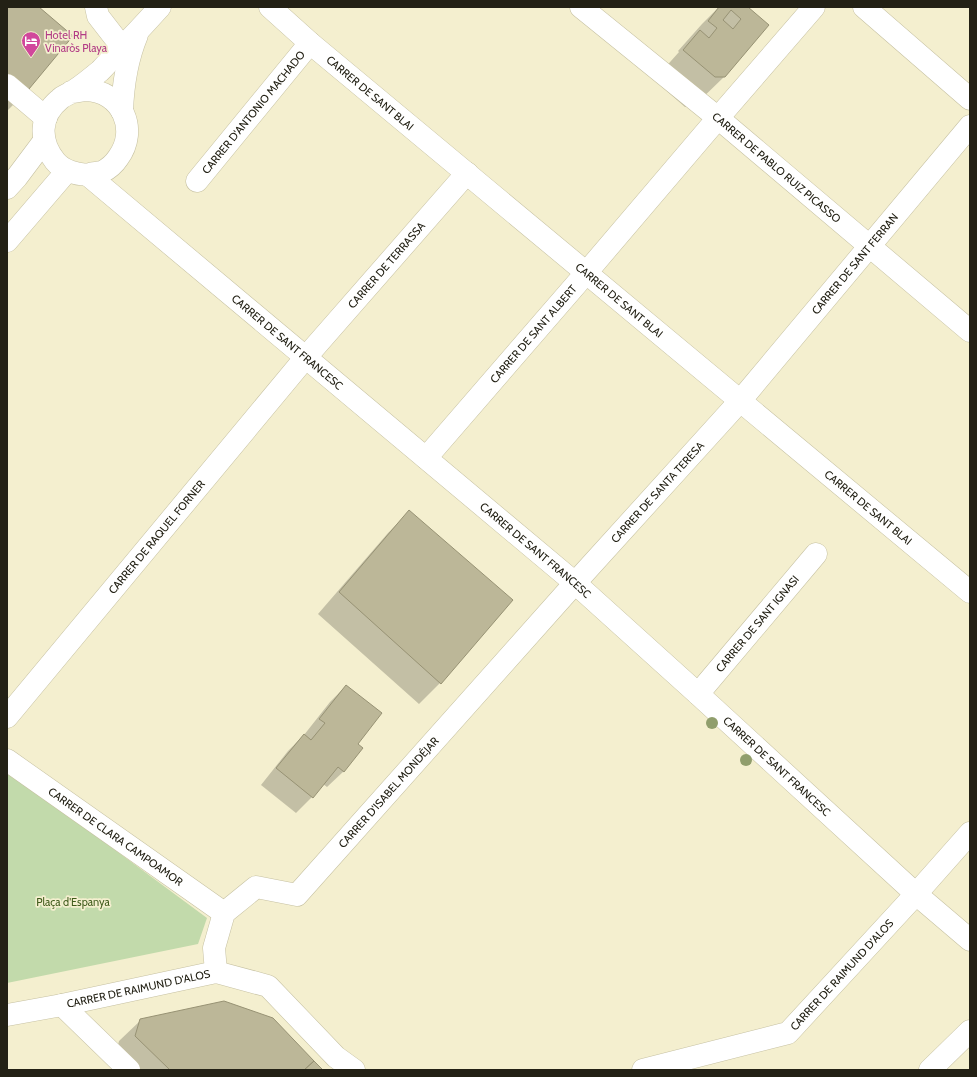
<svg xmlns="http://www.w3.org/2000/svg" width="977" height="1077" font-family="Cabin,sans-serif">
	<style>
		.green { fill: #c2daab }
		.shadow { fill: #0003 }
		.building { fill: #bcb798; stroke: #979274; fill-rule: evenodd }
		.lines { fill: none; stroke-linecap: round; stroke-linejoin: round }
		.street-casing { stroke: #c6c1a2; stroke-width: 23 }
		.secondary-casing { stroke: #c6c1a2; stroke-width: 23 }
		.street { stroke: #fff; stroke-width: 22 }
		.secondary { stroke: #fff; stroke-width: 22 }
		.tree { fill: #909e6c }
		.labels { text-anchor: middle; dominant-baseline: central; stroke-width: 3.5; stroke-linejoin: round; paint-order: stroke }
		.hotel-label { font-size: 11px; fill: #b23c85; stroke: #f4efcf; text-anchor: start }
		.street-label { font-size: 11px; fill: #232115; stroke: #f4efcf }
		.park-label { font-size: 11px; fill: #3f5b1b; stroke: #f4efcf }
	</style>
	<rect width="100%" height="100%" fill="#f4efcf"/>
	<path class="green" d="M 7,770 L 207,918 L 198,944 L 7,983 Z"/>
	<path class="shadow" d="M 7,7 L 37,7 L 23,95 L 7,111 Z
		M 719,7 L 747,7 L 725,76 L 694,106 L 685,107 L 654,80 L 679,52 L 678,51 L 702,24 Z
		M 409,512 L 440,683 L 419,704 L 318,614 L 388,533 Z
		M 346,686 L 356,744 L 344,771 L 327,787 L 323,784 L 312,797 L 296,813 L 261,785 L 288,751 L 304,735 L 330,702 Z
		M 141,1020 L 321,1070 L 128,1070 L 115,1057 L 119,1041 Z"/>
	<path class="building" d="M 7,7 L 39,7 L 73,36 L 24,95 L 7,81 Z
		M 719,7 L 748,7 L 769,25 L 725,77 L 715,77 L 683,50 L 700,30 L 709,38 L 717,28 L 708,21 ZM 731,10 L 741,19 L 733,29 L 723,20 Z
		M 409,510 L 513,600 L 441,684 L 339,592 Z
		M 346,685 L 382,713 L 358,744 L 363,748 L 344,772 L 338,767 L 313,798 L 276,768 L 304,734 L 311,740 L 325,723 L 319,719 Z
		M 224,1001 L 273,1018 L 314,1061 L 304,1070 L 170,1070 L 135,1036 L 140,1019 Z
		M 314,1061 L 323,1070 L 304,1070 Z"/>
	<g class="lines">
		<g class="street-casing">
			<g id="street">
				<path d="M 96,7 L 98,16 L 122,47"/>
				<path id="s1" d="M 270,7 L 310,43 L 970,592"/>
				<path d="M 864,7 L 970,99"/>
				<path d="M 7,85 L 46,118"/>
				<path id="s2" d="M 88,175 L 575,583 L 698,694 L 916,894 L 970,940"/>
				<path id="s3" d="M 197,181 L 310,43"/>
				<path id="s4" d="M 426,458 L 586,273 L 718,118 L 814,7"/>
				<path id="s5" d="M 698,694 L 816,554"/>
				<path id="s6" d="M 7,717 L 306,357 L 467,173"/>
				<path id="s7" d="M 7,760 L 224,913"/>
				<path id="s8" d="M 216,972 L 214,948 L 224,913 L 256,887 L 297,895 L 575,583 L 740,401 L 970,126"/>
				<path d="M 62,1005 L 129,1070"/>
				<path id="s9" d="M 7,1015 L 62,1005 L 216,972 L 268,986 L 336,1057 L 354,1070"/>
				<path id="s10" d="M 643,1070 L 788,1033 L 916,894 L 970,833"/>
				<path d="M 930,1070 L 970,1031"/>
			</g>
		</g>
		<g class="secondary-casing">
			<g id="secondary">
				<path id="s11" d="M 581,7 L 718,118 L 970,331"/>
				<path d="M 71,92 C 76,92 82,90 86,90 C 122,91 139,130 118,158 C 114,164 108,169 102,172 C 98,173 94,173 90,174 C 78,176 62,170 55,161 C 39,141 39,116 60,99 C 63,96 67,95 70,93 C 80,88 91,78 100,71 C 106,65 112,58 118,51 C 133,37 146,22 160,7"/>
				<path d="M 122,111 C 123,85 127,59 137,35"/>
				<path d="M 7,188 L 17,177 L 44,141"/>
				<path d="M 7,241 L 67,171"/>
			</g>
		</g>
		<use href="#street" class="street"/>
		<use href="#secondary" class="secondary"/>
	</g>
	<g class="tree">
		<circle cx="712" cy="723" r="6"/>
		<circle cx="746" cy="760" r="6"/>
	</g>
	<defs>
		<g id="hotel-pin" transform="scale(1)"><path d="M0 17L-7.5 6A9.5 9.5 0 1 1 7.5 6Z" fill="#d1479c" stroke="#f4efcf"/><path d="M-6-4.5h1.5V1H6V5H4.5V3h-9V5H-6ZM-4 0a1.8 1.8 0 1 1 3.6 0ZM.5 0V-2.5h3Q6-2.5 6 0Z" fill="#fff"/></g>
	</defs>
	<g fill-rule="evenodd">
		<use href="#hotel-pin" x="31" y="41"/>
	</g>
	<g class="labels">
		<g class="hotel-label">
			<text x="45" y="35">Hotel RH<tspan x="45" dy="13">Vinaròs Playa</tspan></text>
		</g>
		<g class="street-label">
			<text stroke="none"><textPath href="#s1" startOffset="132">CARRER DE SANT BLAI</textPath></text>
			<text stroke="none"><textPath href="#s3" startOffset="89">CARRER D'ANTONIO MACHADO</textPath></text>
			<text stroke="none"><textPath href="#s11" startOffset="253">CARRER DE PABLO RUIZ PICASSO</textPath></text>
			<text stroke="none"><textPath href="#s8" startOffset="986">CARRER DE SANT FERRAN</textPath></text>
			<text stroke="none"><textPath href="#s6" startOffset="590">CARRER DE TERRASSA</textPath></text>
			<text stroke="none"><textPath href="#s1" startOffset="456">CARRER DE SANT BLAI</textPath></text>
			<text stroke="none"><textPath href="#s4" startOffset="164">CARRER DE SANT ALBERT</textPath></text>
			<text stroke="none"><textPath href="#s2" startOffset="260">CARRER DE SANT FRANCESC</textPath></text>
			<text stroke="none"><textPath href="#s8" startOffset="684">CARRER DE SANTA TERESA</textPath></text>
			<text stroke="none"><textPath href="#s1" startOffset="780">CARRER DE SANT BLAI</textPath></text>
			<text stroke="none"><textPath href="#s6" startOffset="234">CARRER DE RAQUEL FORNER</textPath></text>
			<text stroke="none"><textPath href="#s2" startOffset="584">CARRER DE SANT FRANCESC</textPath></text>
			<text stroke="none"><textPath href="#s5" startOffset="92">CARRER DE SANT IGNASI</textPath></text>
			<text stroke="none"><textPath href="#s2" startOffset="908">CARRER DE SANT FRANCESC</textPath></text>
			<text stroke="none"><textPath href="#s8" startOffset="281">CARRER D'ISABEL MONDÉJAR</textPath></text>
			<text stroke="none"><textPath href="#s7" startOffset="133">CARRER DE CLARA CAMPOAMOR</textPath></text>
			<text stroke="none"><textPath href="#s10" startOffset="229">CARRER DE RAIMUND D'ALOS</textPath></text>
			<text stroke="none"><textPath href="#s9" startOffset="134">CARRER DE RAIMUND D'ALOS</textPath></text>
		</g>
		<g class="park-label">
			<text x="73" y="902">Plaça d'Espanya</text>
		</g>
	</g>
	<rect width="977" height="1077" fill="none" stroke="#232115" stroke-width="16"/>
</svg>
